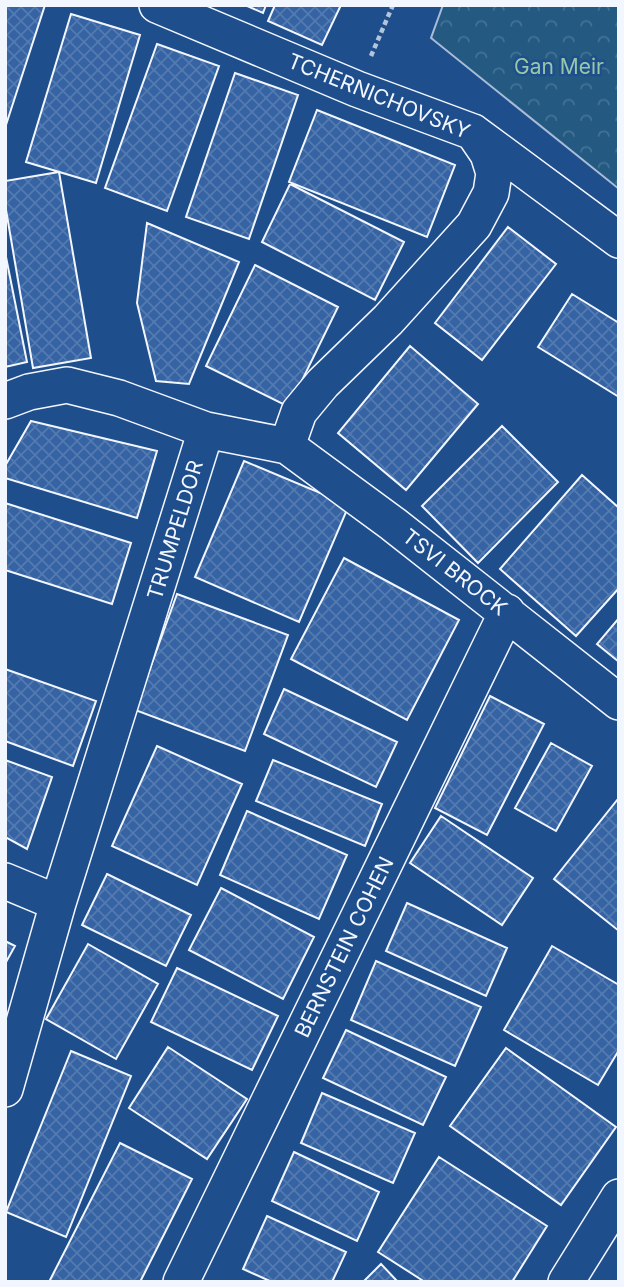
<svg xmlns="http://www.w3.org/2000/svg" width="624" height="1287" font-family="Inter,sans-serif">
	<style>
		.park { fill: url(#park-crowns); stroke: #a8bbd7; stroke-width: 2 }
		.building { fill: url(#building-cross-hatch); stroke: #f2f6ff; stroke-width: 2 }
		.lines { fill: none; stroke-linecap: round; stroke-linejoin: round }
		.minor-casing { stroke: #f2f6ff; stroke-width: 38 }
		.path { stroke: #b3c4dc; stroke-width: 4.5; stroke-dasharray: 5 3.5; stroke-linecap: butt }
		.minor { stroke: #1f4e8c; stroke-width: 35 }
		.labels { text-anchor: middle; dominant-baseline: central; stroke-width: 5; stroke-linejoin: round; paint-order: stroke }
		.park-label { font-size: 21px; fill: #97c8a6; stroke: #1f4e8c }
		.street-label { font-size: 21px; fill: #f2f6ff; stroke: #1f4e8c }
	</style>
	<defs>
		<pattern id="park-crowns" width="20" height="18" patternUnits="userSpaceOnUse" patternTransform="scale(1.75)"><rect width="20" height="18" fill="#245a82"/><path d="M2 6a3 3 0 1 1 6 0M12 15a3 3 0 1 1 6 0" fill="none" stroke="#447295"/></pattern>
		<pattern id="building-cross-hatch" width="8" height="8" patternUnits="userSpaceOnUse" patternTransform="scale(1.75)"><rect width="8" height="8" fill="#3563a3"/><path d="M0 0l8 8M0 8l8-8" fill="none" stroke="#537ab1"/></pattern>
	</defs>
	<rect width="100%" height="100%" fill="#1f4e8c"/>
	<path class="park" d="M 443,5 L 619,5 L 619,189 L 431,38 Z"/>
	<path class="building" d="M 5,5 L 45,5 L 5,128 Z
		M 245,5 L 266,5 L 263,13 Z
		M 275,5 L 341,5 L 322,45 L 268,21 Z
		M 71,14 L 140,35 L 96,183 L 26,162 Z
		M 157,44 L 219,66 L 167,211 L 105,188 Z
		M 235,73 L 298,95 L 249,239 L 186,217 Z
		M 317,110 L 455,165 L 427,237 L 289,182 Z
		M 59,172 L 91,358 L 33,368 L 5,204 L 5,181 Z
		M 290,184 L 404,242 L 375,300 L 262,242 Z
		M 147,223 L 239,262 L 189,384 L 156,381 L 137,303 Z
		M 508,227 L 556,264 L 482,360 L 435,323 Z
		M 5,252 L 27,362 L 5,367 Z
		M 255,265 L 338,307 L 289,407 L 206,366 Z
		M 572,294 L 619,323 L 619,397 L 538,347 Z
		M 410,346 L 478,404 L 406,490 L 338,433 Z
		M 31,421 L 157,451 L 137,518 L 5,478 L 5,466 Z
		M 502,426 L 558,482 L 478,563 L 422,506 Z
		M 244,461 L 349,505 L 299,622 L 195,577 Z
		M 582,475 L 619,508 L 619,588 L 576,636 L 500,569 Z
		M 5,503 L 131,543 L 112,604 L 5,570 Z
		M 344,558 L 459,620 L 407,720 L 291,659 Z
		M 177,594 L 288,635 L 245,751 L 135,710 Z
		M 619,618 L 619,662 L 597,644 Z
		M 5,669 L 96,701 L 73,766 L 5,741 Z
		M 284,689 L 397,742 L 376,787 L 264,734 Z
		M 490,696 L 544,724 L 487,835 L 435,808 Z
		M 551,743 L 592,766 L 556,831 L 515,808 Z
		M 157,746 L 242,784 L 197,885 L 112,846 Z
		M 5,760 L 52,777 L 27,849 L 5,837 Z
		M 273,760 L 382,804 L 365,846 L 256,801 Z
		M 618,799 L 619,800 L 619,931 L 554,879 Z
		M 247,811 L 347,855 L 319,919 L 220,875 Z
		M 441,816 L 533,878 L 502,925 L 410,863 Z
		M 107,874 L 191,915 L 166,966 L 82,925 Z
		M 221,888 L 314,937 L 283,999 L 189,950 Z
		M 407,903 L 507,948 L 486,996 L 386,951 Z
		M 5,941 L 15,946 L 5,964 Z
		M 88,944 L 158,984 L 116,1059 L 46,1019 Z
		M 552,946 L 619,985 L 619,1050 L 598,1085 L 504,1030 Z
		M 376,961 L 481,1007 L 455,1066 L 351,1020 Z
		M 177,968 L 278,1016 L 252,1070 L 151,1022 Z
		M 346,1030 L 446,1077 L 423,1125 L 323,1078 Z
		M 168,1047 L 247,1099 L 207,1159 L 129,1108 Z
		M 506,1048 L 616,1127 L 561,1205 L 450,1126 Z
		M 71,1051 L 131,1076 L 66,1237 L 6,1212 Z
		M 322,1093 L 415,1133 L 393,1183 L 301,1143 Z
		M 120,1143 L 192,1179 L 140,1282 L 49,1282 Z
		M 294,1152 L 379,1192 L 357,1241 L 272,1201 Z
		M 439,1157 L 547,1226 L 512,1282 L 425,1282 L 378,1252 Z
		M 267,1216 L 346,1252 L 332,1282 L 272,1282 L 243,1269 Z
		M 381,1264 L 398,1282 L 363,1282 Z"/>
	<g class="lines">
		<g class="minor-casing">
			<path id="minor" d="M 157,5 L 357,89 L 473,132 L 619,240
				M 5,401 L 29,392 L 67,385 L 119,398 L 206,430
				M 287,446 L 393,524 L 619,702
				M 5,881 L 58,903
				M 5,1089 L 58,903 L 206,430 L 287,446 L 299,412 L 323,383 L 388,320 L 474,225 L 491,193 L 494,173 L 488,154 L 473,132
				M 181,1282 L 507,612
				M 566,1282 L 619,1197"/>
		</g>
		<path class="path" d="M 371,56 L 393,5"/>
		<use href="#minor" class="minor"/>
	</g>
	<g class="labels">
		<g class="park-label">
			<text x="559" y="66">Gan Meir</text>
		</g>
		<g class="street-label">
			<text transform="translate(379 96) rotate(22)">TCHERNICHOVSKY</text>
			<text transform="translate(175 530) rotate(-73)">TRUMPELDOR</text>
			<text transform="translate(455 572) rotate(38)">TSVI BROCK</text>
			<text transform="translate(344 947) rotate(-64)">BERNSTEIN COHEN</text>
		</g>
	</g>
	<rect width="624" height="1287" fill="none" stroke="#f2f6ff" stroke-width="14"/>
</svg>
